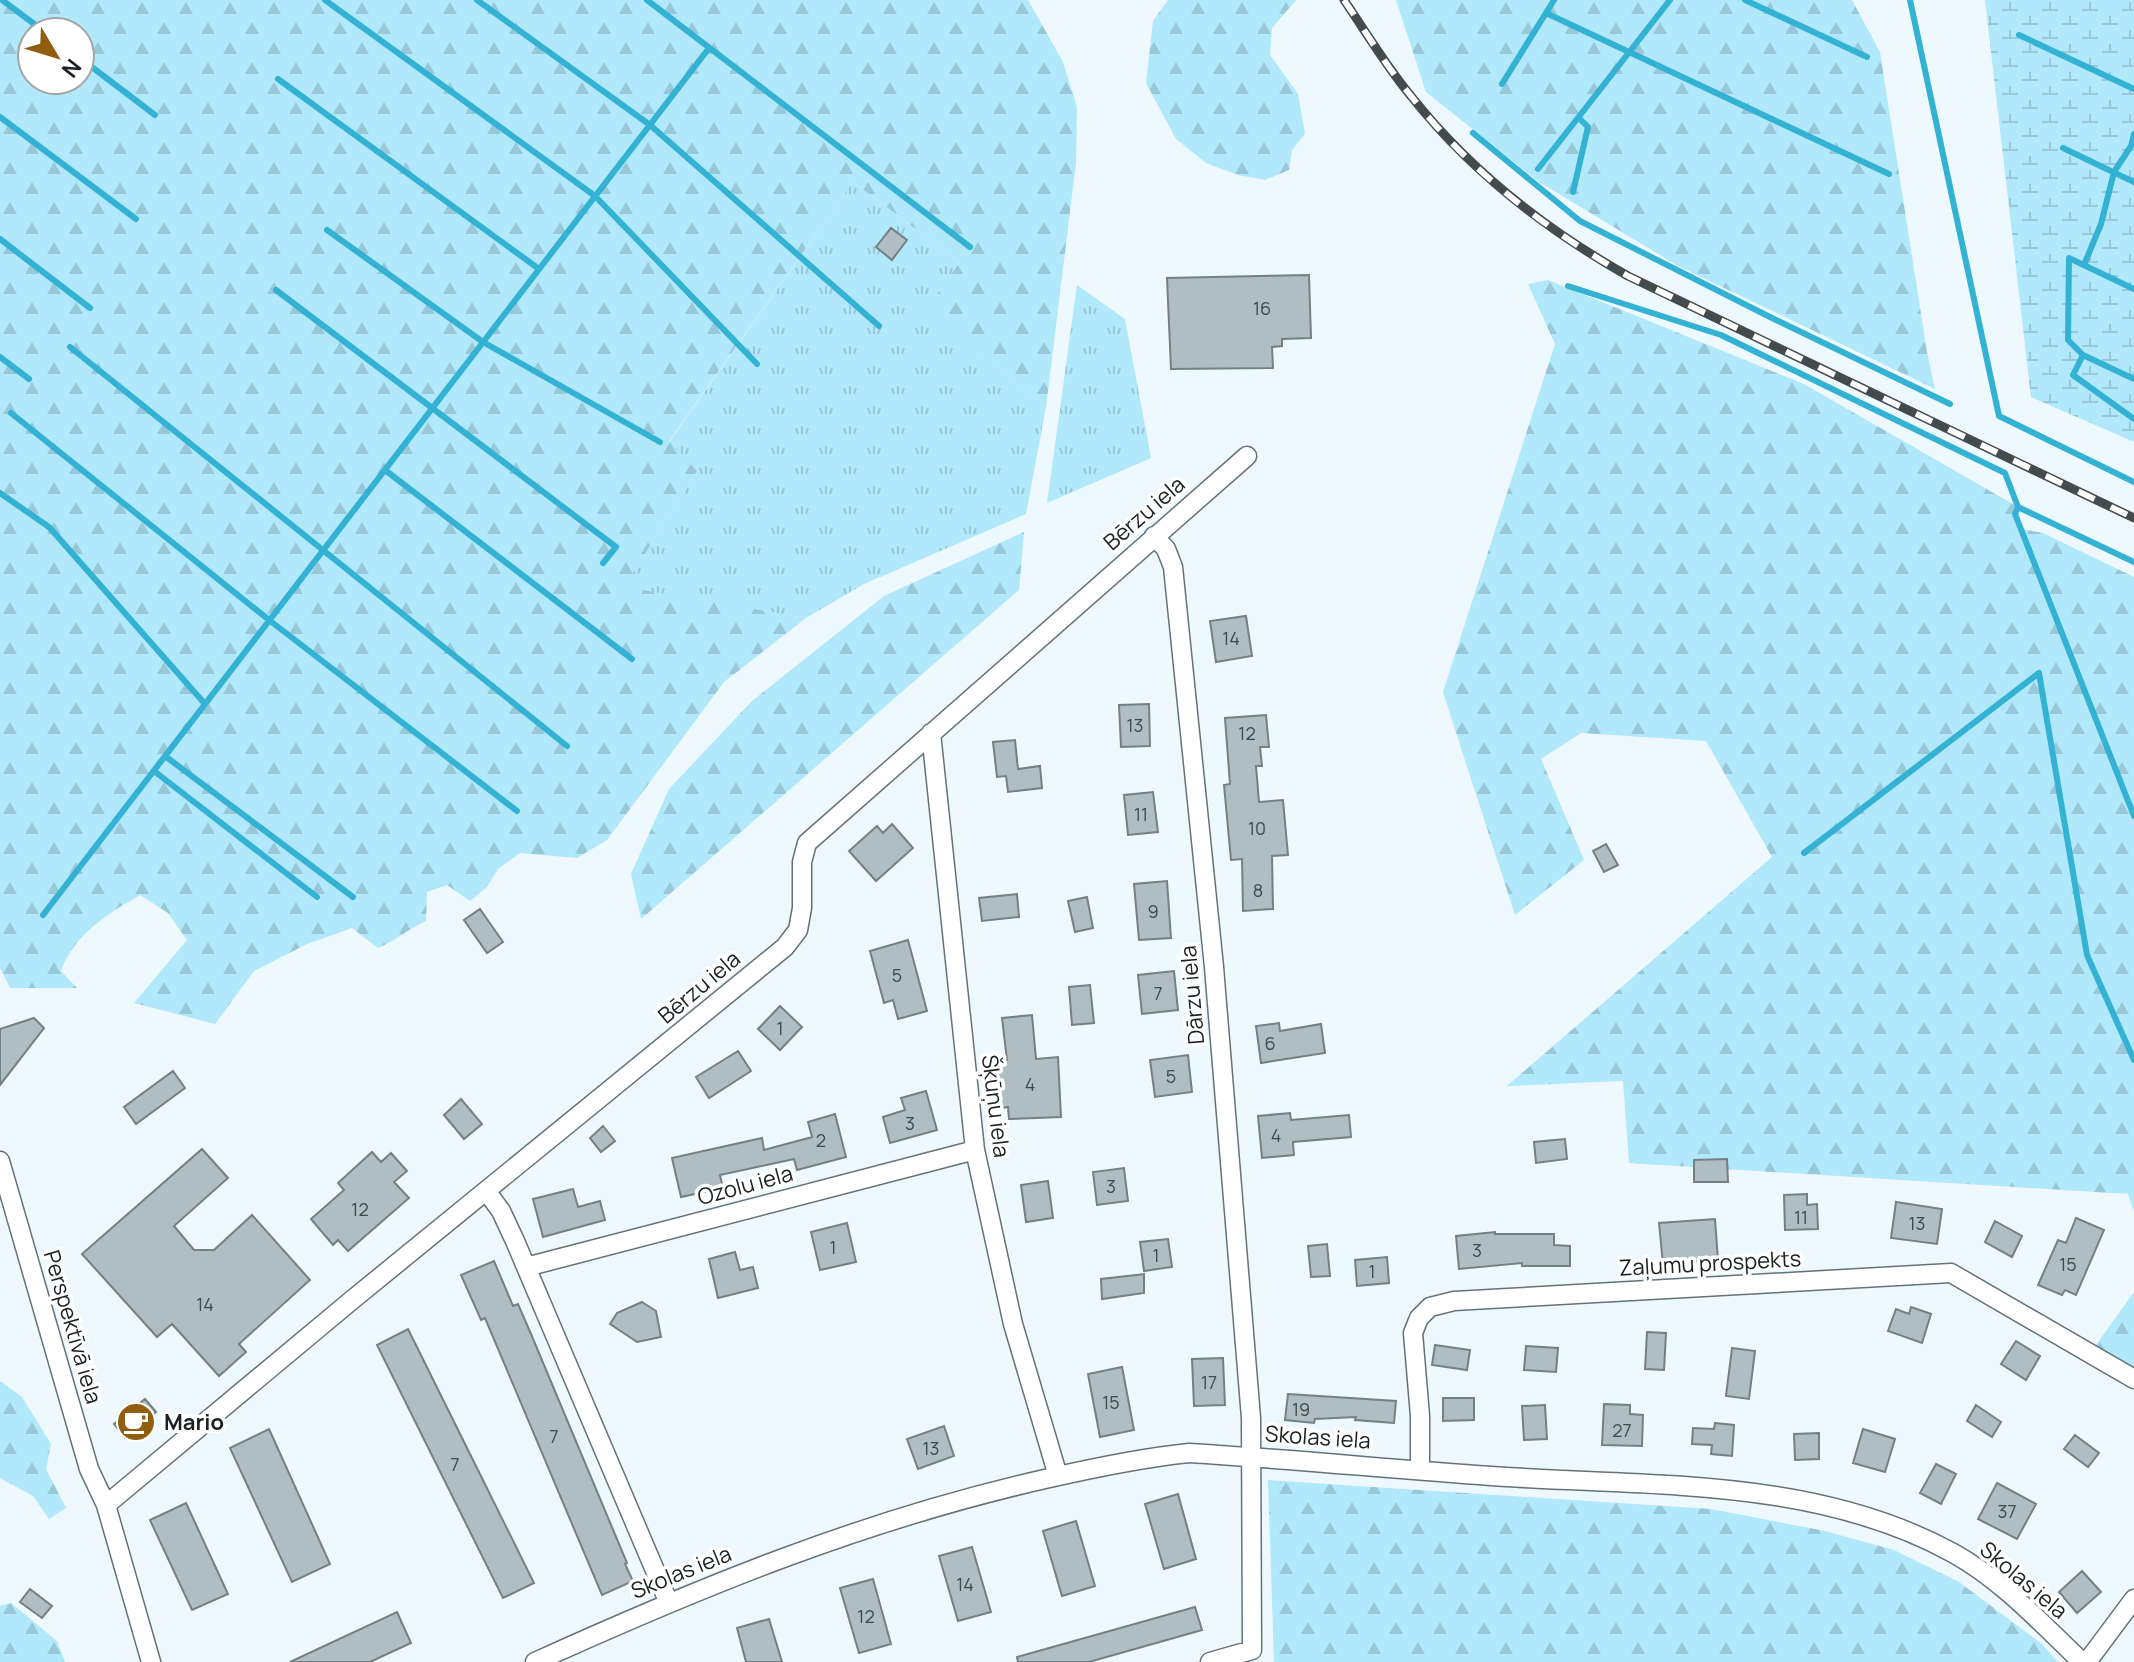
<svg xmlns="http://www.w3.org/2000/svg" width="2134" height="1662" font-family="Manrope,sans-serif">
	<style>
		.grass { fill: url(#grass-tufts) }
		.forest { fill: url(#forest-firs); fill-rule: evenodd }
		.wetland { fill: url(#wetland-marsh) }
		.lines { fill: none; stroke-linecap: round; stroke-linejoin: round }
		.stream { stroke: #33b2d4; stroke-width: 6 }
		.building { fill: #b0bec3; stroke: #738085; stroke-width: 2 }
		.street-casing { stroke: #657277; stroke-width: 21 }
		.street { stroke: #fff; stroke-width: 18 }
		.rail-casing { stroke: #444b4d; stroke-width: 9 }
		.rail { stroke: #fff; stroke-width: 6; stroke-dasharray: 18; stroke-linecap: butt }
		.labels { text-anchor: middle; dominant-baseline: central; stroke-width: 7; stroke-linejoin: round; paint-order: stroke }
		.number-label { font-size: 18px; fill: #40484a }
		.street-label { font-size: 22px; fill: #1b2022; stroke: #fff }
		.poi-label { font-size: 22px; font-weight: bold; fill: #1b2022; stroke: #fff; text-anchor: start }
	</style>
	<defs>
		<pattern id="grass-tufts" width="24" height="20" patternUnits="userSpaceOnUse" patternTransform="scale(2)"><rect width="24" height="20" fill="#b1e8fb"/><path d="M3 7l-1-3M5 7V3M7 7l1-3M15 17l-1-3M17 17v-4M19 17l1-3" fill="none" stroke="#98c7d7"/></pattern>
		<pattern id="forest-firs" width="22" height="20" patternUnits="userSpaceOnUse" patternTransform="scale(2)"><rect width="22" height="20" fill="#b1e8fb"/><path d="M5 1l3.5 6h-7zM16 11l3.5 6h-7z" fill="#98c7d7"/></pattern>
		<pattern id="wetland-marsh" width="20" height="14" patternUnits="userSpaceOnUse" patternTransform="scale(2)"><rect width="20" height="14" fill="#b1e8fb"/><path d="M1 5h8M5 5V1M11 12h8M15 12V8" fill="none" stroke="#98c7d7"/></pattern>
	</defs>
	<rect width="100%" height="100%" fill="#edf9fe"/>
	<path class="grass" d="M 853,182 L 960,262 L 927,310 L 1046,407 L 1026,514 L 864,584 L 806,618 L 623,588 L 697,471 L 669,442 Z
		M 1077,285 L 1125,319 L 1151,458 L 1047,503 Z"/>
	<path class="forest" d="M 0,0 L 1028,0 L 1063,62 L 1077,107 L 1076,163 L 1046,407 L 926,310 L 960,262 L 853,182 L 669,441 L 697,471 L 624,587 L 806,618 L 724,682 L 607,840 L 577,858 L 520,853 L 498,869 L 487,887 L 470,901 L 447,885 L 427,892 L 426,921 C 409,928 396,941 378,948 L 352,928 L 307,944 L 254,971 L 215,1024 L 134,1003 L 187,940 L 168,913 L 140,895 C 109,913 74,934 61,971 L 77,988 L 10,988 L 0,968 ZM 32,32 L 80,32 L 80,80 L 32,80 Z
		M 1168,0 L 1296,0 L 1272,28 L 1270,55 L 1298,94 L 1305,134 L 1292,150 L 1289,170 L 1265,180 L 1238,175 L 1206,163 L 1176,139 L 1146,83 L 1153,21 Z
		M 1396,0 L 1852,0 L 1880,52 L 1927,352 L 1935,389 L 1678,266 L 1539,182 L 1426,92 Z
		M 1548,280 L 1804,384 L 2018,507 L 2016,514 L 2022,529 L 2043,533 L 2134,577 L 2134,1212 L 2128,1194 L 1629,1163 L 1623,1081 L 1507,1086 L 1772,857 L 1706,741 L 1581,733 L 1541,759 L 1584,860 L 1515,915 L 1443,692 L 1555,344 L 1528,284 Z
		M 1024,532 L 1019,590 L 641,919 L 631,874 L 669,789 L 752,701 L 884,596 Z
		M 2134,1292 L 2134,1369 L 2096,1345 Z
		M 0,1381 L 22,1397 L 51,1444 L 46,1469 L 66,1508 L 49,1519 L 33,1496 L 0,1478 Z
		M 1268,1480 L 1711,1509 L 1825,1531 L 1894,1550 L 1959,1582 L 2042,1644 L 2058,1662 L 1274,1662 Z
		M 11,1603 L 57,1641 L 65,1662 L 0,1662 L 0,1606 Z"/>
	<path class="wetland" d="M 1985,0 L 2134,0 L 2134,442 L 2031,397 Z"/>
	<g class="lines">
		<path class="stream" d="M 2,0 L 45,32
			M 325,0 L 595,196 L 757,364
			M 477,0 L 650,125 L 879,326
			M 647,0 L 970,247
			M 1745,0 L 1867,57
			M 1910,0 L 1999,416 L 2134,482
			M 1546,13 L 1889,174
			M 2019,35 L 2134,89
			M 80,58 L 155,115
			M 278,79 L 539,269
			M 1502,84 L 1554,0
			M 0,117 L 136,219
			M 1473,133 L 1580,221 L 1772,318 L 1950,404
			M 2063,148 L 2134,182
			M 1538,169 L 1670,0
			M 1573,192 L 1588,127 L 1579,118
			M 327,230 L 483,342 L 660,442
			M 0,239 L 90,308
			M 2084,265 L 2101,224 L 2114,172 L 2131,146 L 2134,134
			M 1568,286 L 1721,335 L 2005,473 L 2018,507 L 2134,562
			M 2134,289 L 2069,258 L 2068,340 L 2083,355 L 2073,375 L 2134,419
			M 276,290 L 616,547 L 603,563
			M 70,347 L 567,746
			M 2083,355 L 2134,379
			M 0,357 L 29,379
			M 11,413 L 269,620 L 517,811
			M 385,470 L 632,659
			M 0,493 L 49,527 L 205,704
			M 2018,507 L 2015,514 L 2134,816
			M 165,756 L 353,897
			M 154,771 L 317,897
			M 1804,853 L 2039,673 L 2087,955 L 2134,1060
			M 43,915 L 709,48"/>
	</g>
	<path class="building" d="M 891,228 L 907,240 L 892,260 L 876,247 Z
		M 1309,275 L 1311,338 L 1282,339 L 1282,346 L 1272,347 L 1273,368 L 1171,369 L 1167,278 Z
		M 1246,616 L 1252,656 L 1216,662 L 1210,621 Z
		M 1149,704 L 1150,746 L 1121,747 L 1119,705 Z
		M 1266,715 L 1269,747 L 1260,747 L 1262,766 L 1256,766 L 1259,802 L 1283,800 L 1288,855 L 1272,856 L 1273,909 L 1243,911 L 1242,859 L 1231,860 L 1224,785 L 1230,784 L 1225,718 Z
		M 1015,740 L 1018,769 L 1040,766 L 1042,788 L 1008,792 L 1006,776 L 997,777 L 993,742 Z
		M 1153,792 L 1158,832 L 1128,835 L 1124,795 Z
		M 892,824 L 913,848 L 876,881 L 849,851 L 877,826 L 883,833 Z
		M 1606,844 L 1618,865 L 1604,872 L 1593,851 Z
		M 1167,881 L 1171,938 L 1139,940 L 1134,884 Z
		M 1017,894 L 1019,917 L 982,921 L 979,898 Z
		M 1087,897 L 1093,928 L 1075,932 L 1068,901 Z
		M 480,909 L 503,942 L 487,953 L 464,920 Z
		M 908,940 L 927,1011 L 898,1019 L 893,1000 L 884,1003 L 870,951 Z
		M 1174,971 L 1178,1010 L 1142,1014 L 1138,975 Z
		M 1090,985 L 1094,1023 L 1072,1025 L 1069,987 Z
		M 780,1006 L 802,1027 L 780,1050 L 758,1029 Z
		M 1032,1015 L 1036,1059 L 1058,1057 L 1061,1117 L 1009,1119 L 1008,1107 L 1001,1108 L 998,1061 L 1007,1060 L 1002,1018 Z
		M 34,1018 L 44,1028 L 0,1085 L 0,1029 Z
		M 1279,1023 L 1280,1031 L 1321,1024 L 1325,1053 L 1261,1063 L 1256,1026 Z
		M 738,1051 L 751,1071 L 709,1098 L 696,1077 Z
		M 1188,1055 L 1192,1092 L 1155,1097 L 1150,1060 Z
		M 173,1071 L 185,1088 L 136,1124 L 124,1107 Z
		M 926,1091 L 937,1130 L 890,1143 L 883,1117 L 905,1110 L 901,1098 Z
		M 461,1099 L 482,1124 L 464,1139 L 444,1115 Z
		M 1290,1113 L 1291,1120 L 1349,1115 L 1351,1137 L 1293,1142 L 1294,1155 L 1262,1158 L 1258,1116 Z
		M 835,1114 L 846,1157 L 797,1170 L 794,1159 L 720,1175 L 723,1188 L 681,1197 L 672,1158 L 762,1138 L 764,1150 L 812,1137 L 808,1122 Z
		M 603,1126 L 615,1141 L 601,1152 L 590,1138 Z
		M 1565,1139 L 1567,1159 L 1536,1163 L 1534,1142 Z
		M 202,1149 L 228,1178 L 174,1226 L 194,1250 L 214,1250 L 252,1215 L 310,1280 L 239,1344 L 246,1352 L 219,1376 L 172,1324 L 157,1337 L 82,1254 Z
		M 372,1152 L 381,1162 L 391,1153 L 407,1171 L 394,1182 L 409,1198 L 348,1251 L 338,1240 L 333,1245 L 311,1219 L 344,1190 L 338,1183 Z
		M 1727,1159 L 1728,1182 L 1694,1182 L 1694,1160 Z
		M 1124,1168 L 1128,1201 L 1097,1205 L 1093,1172 Z
		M 1048,1181 L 1053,1218 L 1026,1222 L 1021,1185 Z
		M 573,1189 L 578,1207 L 600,1201 L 605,1220 L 543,1237 L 533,1199 Z
		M 1807,1194 L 1807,1205 L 1817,1204 L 1818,1229 L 1785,1230 L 1784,1195 Z
		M 1896,1202 L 1942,1209 L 1937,1244 L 1891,1238 Z
		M 2076,1218 L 2104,1230 L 2076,1295 L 2065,1290 L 2062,1295 L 2038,1285 L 2058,1240 L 2066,1243 Z
		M 1715,1219 L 1718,1260 L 1663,1264 L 1659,1223 Z
		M 1995,1221 L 2022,1236 L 2012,1257 L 1985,1242 Z
		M 847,1223 L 856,1262 L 820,1270 L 811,1232 Z
		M 1495,1232 L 1495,1234 L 1554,1234 L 1554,1245 L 1570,1246 L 1570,1266 L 1522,1266 L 1522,1263 L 1459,1269 L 1456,1236 Z
		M 1168,1239 L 1172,1267 L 1144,1271 L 1140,1242 Z
		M 1327,1244 L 1330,1276 L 1311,1277 L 1308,1246 Z
		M 735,1252 L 740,1270 L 753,1267 L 758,1288 L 718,1298 L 709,1259 Z
		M 1387,1257 L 1389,1283 L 1357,1286 L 1355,1260 Z
		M 494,1261 L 513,1306 L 518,1304 L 531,1334 L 627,1563 L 625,1564 L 633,1581 L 602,1595 L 485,1318 L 481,1320 L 461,1275 Z
		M 1144,1274 L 1144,1293 L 1102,1299 L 1101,1279 Z
		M 642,1302 L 656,1311 L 661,1337 L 637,1342 L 610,1324 L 617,1313 Z
		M 1911,1307 L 1931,1314 L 1922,1343 L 1888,1331 L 1896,1309 L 1909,1314 Z
		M 408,1329 L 534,1583 L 503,1598 L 377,1345 Z
		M 1647,1332 L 1666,1333 L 1664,1370 L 1645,1369 Z
		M 2016,1341 L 2040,1356 L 2026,1380 L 2001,1364 Z
		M 1435,1345 L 1470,1350 L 1467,1370 L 1432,1365 Z
		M 1526,1346 L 1558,1348 L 1556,1372 L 1524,1370 Z
		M 1732,1348 L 1755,1351 L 1749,1399 L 1726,1396 Z
		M 1223,1358 L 1225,1405 L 1194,1406 L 1192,1359 Z
		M 1122,1367 L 1134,1430 L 1100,1437 L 1088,1374 Z
		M 1288,1394 L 1396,1401 L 1394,1423 L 1355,1420 L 1356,1417 L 1315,1419 L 1314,1423 L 1285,1420 Z
		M 1443,1398 L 1474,1398 L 1474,1420 L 1443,1421 Z
		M 145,1399 L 156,1412 L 125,1438 L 114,1424 Z
		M 1604,1404 L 1630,1405 L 1630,1414 L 1643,1415 L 1642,1446 L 1602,1445 Z
		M 1545,1405 L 1547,1439 L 1524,1440 L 1522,1406 Z
		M 1976,1405 L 2001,1422 L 1992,1437 L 1967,1421 Z
		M 1715,1423 L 1734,1425 L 1732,1456 L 1711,1454 L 1712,1445 L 1692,1444 L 1693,1428 L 1714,1429 Z
		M 944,1426 L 954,1456 L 918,1469 L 907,1439 Z
		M 269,1429 L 330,1564 L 292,1582 L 230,1448 Z
		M 1863,1429 L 1895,1439 L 1885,1472 L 1853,1463 Z
		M 1819,1433 L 1819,1459 L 1795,1460 L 1794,1434 Z
		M 2075,1435 L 2099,1453 L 2088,1467 L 2064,1449 Z
		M 1936,1464 L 1956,1474 L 1941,1504 L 1920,1493 Z
		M 1997,1483 L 2036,1504 L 2017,1539 L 1978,1519 Z
		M 1178,1494 L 1196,1559 L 1164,1569 L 1145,1504 Z
		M 186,1503 L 228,1594 L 192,1610 L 150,1520 Z
		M 1076,1521 L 1095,1586 L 1062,1596 L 1043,1531 Z
		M 972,1547 L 991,1612 L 958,1621 L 939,1556 Z
		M 2082,1571 L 2101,1592 L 2077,1613 L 2059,1592 Z
		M 873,1579 L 891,1644 L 859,1653 L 840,1588 Z
		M 30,1589 L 52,1606 L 42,1618 L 20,1602 Z
		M 1195,1607 L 1202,1630 L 1089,1662 L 1018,1662 L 1017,1657 Z
		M 397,1612 L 411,1643 L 370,1662 L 290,1662 Z
		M 769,1619 L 782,1662 L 746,1662 L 737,1628 Z"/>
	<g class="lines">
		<g class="street-casing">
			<path id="street" d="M 1154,536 L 1166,549 L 1173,567 L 1214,967 L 1251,1418 L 1252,1650 L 1210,1662
				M 931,733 L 975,1150 L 1013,1324 L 1058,1476
				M 0,1161 L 89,1469 L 106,1505 L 151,1662
				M 487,1192 L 501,1211 L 515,1241 L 668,1601
				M 526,1267 L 975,1150
				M 1420,1469 L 1420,1416 L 1413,1333 L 1419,1318 L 1430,1307 L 1454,1301 L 1951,1273 L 2134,1379
				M 106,1505 L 352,1300 L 785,947 L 798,930 L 802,908 L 802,862 L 807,843 L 1247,456
				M 535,1662 C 703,1586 864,1520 1045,1479 C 1093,1468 1140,1458 1189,1453 C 1290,1459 1390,1469 1491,1476 C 1645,1487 1813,1476 1953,1553 C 2002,1580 2042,1624 2082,1662
				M 2087,1662 L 2134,1599"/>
		</g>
		<use href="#street" class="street"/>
		<g class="rail-casing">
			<path id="rail" d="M 1344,0 C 1366,32 1386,66 1411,96 C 1471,172 1545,229 1628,276 L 2134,518"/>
		</g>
		<use href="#rail" class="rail"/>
	</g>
	<defs>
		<g id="cafe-disc" transform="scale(2)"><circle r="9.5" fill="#915e0f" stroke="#fff"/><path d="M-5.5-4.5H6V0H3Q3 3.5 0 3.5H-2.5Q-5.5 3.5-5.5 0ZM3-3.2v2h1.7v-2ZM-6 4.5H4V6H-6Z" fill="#fff"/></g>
	</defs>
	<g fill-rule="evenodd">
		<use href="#cafe-disc" x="136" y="1422"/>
	</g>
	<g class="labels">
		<g class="number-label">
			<text x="1262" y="308">16</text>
			<text x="1231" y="638">14</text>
			<text x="1135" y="725">13</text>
			<text x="1247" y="733">12</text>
			<text x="1141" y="814">11</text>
			<text x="1257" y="828">10</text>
			<text x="1258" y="890">8</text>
			<text x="1153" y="911">9</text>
			<text x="897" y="975">5</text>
			<text x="1158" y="993">7</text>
			<text x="780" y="1028">1</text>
			<text x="1270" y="1043">6</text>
			<text x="1171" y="1076">5</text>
			<text x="1030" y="1084">4</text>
			<text x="910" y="1123">3</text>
			<text x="1276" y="1135">4</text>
			<text x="821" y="1140">2</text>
			<text x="1111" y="1186">3</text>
			<text x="360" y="1209">12</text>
			<text x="1801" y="1217">11</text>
			<text x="1917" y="1223">13</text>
			<text x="833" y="1247">1</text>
			<text x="1477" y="1250">3</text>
			<text x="1156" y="1255">1</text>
			<text x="2068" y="1264">15</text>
			<text x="1372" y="1271">1</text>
			<text x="205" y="1304">14</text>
			<text x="1209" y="1382">17</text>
			<text x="1111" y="1402">15</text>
			<text x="1301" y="1409">19</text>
			<text x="1622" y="1430">27</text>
			<text x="554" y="1436">7</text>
			<text x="931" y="1448">13</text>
			<text x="455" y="1464">7</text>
			<text x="2007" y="1511">37</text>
			<text x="965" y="1584">14</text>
			<text x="866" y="1616">12</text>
		</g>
		<g class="street-label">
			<text transform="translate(1144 513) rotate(-41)">Bērzu iela</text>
			<text transform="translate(699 987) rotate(-40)">Bērzu iela</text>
			<text transform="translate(1192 995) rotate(-95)">Dārzu iela</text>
			<text transform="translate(996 1106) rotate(83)">Šķūņu iela</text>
			<text transform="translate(745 1185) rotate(-15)">Ozolu iela</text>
			<text transform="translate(1710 1263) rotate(-3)">Zaļumu prospekts</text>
			<text transform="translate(73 1327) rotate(74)">Perspektīvā iela</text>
			<text transform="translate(1318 1437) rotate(4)">Skolas iela</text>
			<text transform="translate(681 1572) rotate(-22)">Skolas iela</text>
			<text transform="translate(2024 1580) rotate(40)">Skolas iela</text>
		</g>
		<g class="poi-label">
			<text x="164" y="1422">Mario</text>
		</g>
	</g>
	<g transform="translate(56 56) rotate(128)"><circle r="38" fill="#ffffff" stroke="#a4a6a7" stroke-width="2"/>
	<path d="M0-6L14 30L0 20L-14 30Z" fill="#915e0f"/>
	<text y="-12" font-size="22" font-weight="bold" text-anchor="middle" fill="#1b2022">N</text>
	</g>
</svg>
